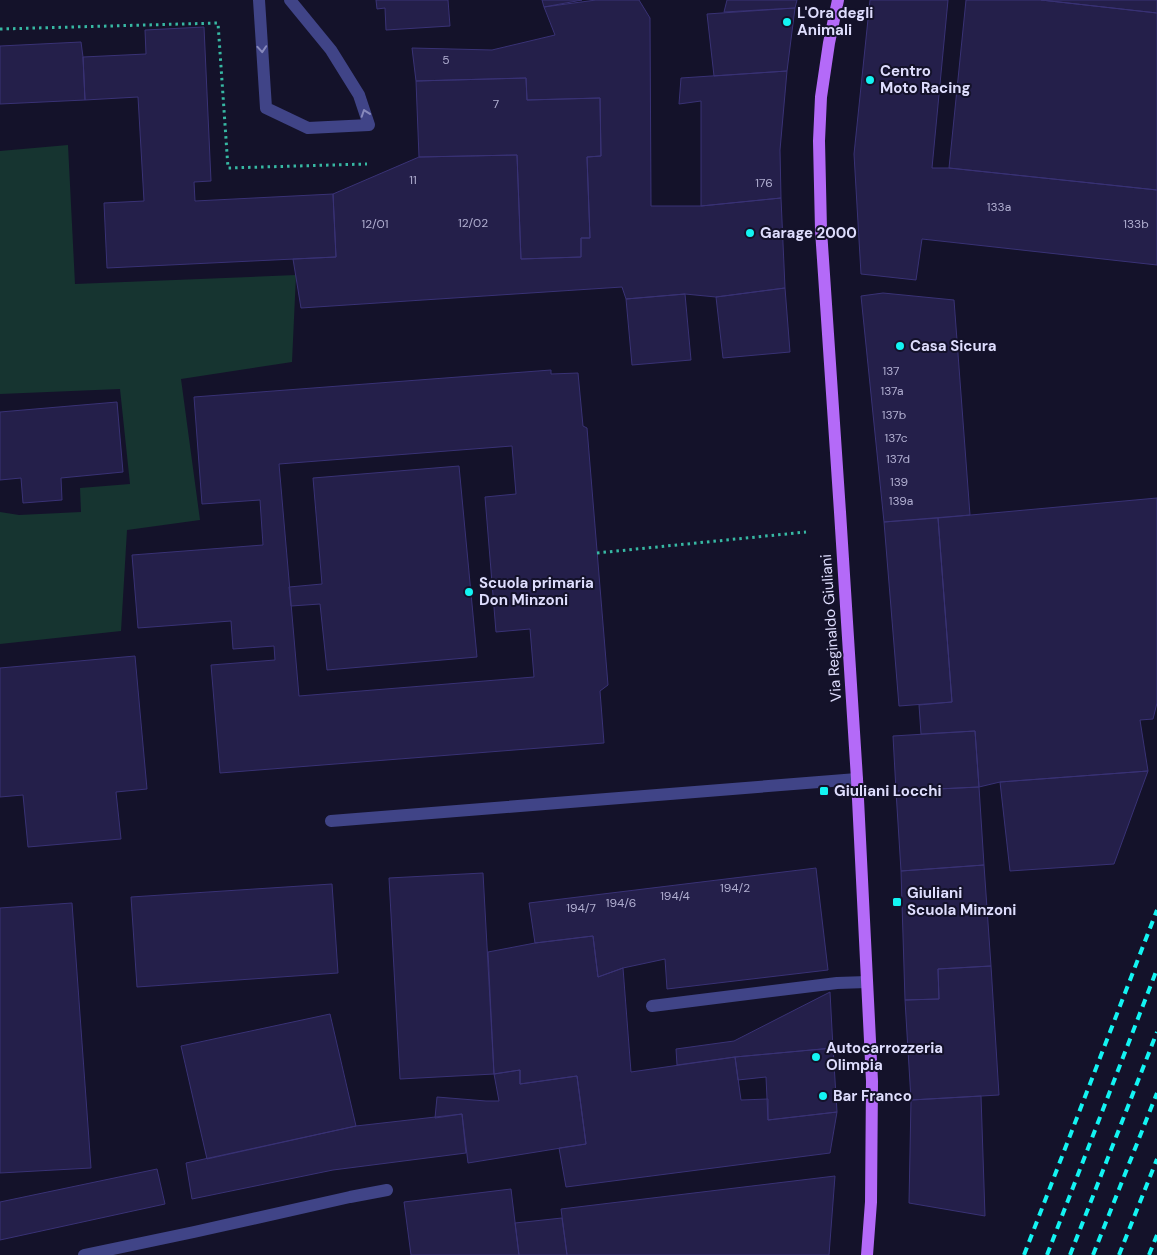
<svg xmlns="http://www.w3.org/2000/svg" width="1157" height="1255" font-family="'DM Sans',sans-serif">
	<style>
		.green { fill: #163430 }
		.building { fill: #241f4a; stroke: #393275; fill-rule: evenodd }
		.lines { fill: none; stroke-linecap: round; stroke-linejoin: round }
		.path { stroke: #37b8a3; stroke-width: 3; stroke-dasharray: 2.5 4; stroke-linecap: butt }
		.minor { stroke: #404487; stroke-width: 12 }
		.major { stroke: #b46af8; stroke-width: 12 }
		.rail { stroke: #13f4f3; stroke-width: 4; stroke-dasharray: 8 6; stroke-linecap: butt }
		.oneway { stroke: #8789bc }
		.poi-dot { fill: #13f4f3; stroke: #14122a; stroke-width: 2 }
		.labels { text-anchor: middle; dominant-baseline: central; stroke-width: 4; stroke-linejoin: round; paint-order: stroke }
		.number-label { font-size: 12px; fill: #b0aed0 }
		.poi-label { font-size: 15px; font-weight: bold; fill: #deddfd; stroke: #14122a; text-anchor: start }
		.street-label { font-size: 15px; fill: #deddfd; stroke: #14122a }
	</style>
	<rect width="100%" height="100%" fill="#14122a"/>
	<path class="green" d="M 68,145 L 75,284 L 296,275 L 292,362 L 181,379 L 200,520 L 127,530 L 121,631 L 0,644 L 0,512 L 19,515 L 81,512 L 80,488 L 130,484 L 120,389 L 0,394 L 0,151 Z"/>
	<path class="building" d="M 376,0 L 448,0 L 450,26 L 386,30 L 385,8 L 377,9 Z
		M 542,0 L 582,0 L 544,7 Z
		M 596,0 L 639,0 L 650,18 L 651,206 L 701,206 L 781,198 L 785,288 L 716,297 L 685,294 L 626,299 L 622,287 L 301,308 L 293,259 L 336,257 L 333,194 L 419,157 L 517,155 L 521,259 L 581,257 L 581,238 L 590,238 L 587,157 L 601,156 L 600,98 L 527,100 L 526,78 L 416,81 L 412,48 L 492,50 L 555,35 L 544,7 Z
		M 727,0 L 797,0 L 795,8 L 724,12 Z
		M 870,0 L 948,0 L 932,168 L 949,168 L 1157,190 L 1157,265 L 922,239 L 916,280 L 861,274 L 854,154 Z
		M 966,0 L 1041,0 L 1157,13 L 1157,190 L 949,168 Z
		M 1041,0 L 1157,0 L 1157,13 Z
		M 795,8 L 787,71 L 714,76 L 707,14 Z
		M 204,27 L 211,181 L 194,182 L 195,201 L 333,194 L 336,257 L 107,268 L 104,203 L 144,201 L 138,97 L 85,100 L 83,57 L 146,54 L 145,30 Z
		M 81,42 L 83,57 L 85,100 L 0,104 L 0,46 Z
		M 787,71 L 780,150 L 781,198 L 701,206 L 701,101 L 679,104 L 681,78 Z
		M 526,78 L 527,100 L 600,98 L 601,156 L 587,157 L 590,238 L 581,238 L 581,257 L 521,259 L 517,155 L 419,157 L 416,81 Z
		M 785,288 L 790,352 L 723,358 L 716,297 Z
		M 883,293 L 954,300 L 970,515 L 884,522 L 861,296 Z
		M 685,294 L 691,360 L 632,365 L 626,299 Z
		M 551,370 L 551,374 L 578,373 L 583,426 L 587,428 L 608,685 L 600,691 L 604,743 L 220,773 L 211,665 L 275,660 L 274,646 L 233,649 L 231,621 L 138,628 L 132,555 L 263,545 L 260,500 L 202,504 L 194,397 ZM 512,446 L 516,494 L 485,497 L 496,632 L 530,629 L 534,677 L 299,696 L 279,464 Z
		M 117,402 L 123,472 L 61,478 L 62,500 L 23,503 L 21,478 L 0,480 L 0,412 Z
		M 459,466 L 477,657 L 327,670 L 320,604 L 291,606 L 289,587 L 322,584 L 313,478 Z
		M 1157,498 L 1157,703 L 1153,719 L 1140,720 L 1148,771 L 1000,782 L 979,787 L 975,731 L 921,734 L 919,705 L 952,702 L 938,518 Z
		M 938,518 L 952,702 L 899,706 L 884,522 Z
		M 135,656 L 147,789 L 116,792 L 121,839 L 28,847 L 23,795 L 0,797 L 0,668 Z
		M 975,731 L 979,787 L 896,791 L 893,736 Z
		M 1148,771 L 1114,864 L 1010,871 L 1000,782 Z
		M 979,787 L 984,865 L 901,871 L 896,791 Z
		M 984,865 L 991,966 L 938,969 L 939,999 L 905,1000 L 901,871 Z
		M 816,868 L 828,970 L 667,989 L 665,959 L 623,968 L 598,977 L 593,936 L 535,943 L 529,903 Z
		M 483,873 L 494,1074 L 400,1079 L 389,878 Z
		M 332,884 L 338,973 L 137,987 L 131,897 Z
		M 72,903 L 91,1168 L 0,1173 L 0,908 Z
		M 593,936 L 598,977 L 623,968 L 631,1072 L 735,1057 L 741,1100 L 768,1099 L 768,1120 L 837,1112 L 830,1153 L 566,1187 L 559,1148 L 586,1144 L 577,1076 L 520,1084 L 520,1070 L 494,1074 L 488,952 L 535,943 Z
		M 991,966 L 999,1095 L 911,1100 L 905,1000 L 939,999 L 938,969 Z
		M 830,992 L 833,1048 L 735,1057 L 677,1065 L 676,1049 L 734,1041 Z
		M 330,1014 L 356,1126 L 207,1159 L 181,1046 Z
		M 833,1048 L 837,1112 L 768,1120 L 766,1077 L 738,1080 L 735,1057 Z
		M 520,1070 L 520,1084 L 577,1076 L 586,1144 L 468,1163 L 462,1114 L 435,1118 L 437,1097 L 486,1101 L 499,1101 L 494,1074 Z
		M 981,1096 L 985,1216 L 909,1203 L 911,1100 Z
		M 462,1114 L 466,1153 L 333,1170 L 192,1199 L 186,1163 L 356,1126 Z
		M 157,1169 L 165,1204 L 0,1240 L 0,1202 Z
		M 835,1176 L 829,1255 L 567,1255 L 561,1209 Z
		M 511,1189 L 519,1255 L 411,1255 L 404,1202 Z
		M 562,1218 L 567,1255 L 519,1255 L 515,1223 Z"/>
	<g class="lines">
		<path class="path" d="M 0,29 L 218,23 L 228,168 L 367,164
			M 597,553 L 806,532"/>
		<path class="minor" d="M 259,0 L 266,108 L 308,128 L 369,125 L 359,95 L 331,50 L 290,0
			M 331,821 L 857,779
			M 652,1006 L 837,983 L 867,982
			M 84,1255 L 194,1232 L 350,1197 L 387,1190"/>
		<path class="major" d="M 838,0 L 829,43 L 821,97 L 819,141 L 821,230 L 840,512 L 857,779 L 872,1081 L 871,1202 L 867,1255"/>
		<path class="rail" d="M 1024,1255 L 1157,910
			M 1047,1255 L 1157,969
			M 1070,1255 L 1157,1032
			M 1093,1255 L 1157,1093
			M 1119,1255 L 1157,1159
			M 1149,1255 L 1157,1235"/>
	</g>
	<defs><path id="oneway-chevron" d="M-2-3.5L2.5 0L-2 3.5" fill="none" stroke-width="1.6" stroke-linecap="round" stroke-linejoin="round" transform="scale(1.25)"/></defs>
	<g class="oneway">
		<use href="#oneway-chevron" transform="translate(262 49) rotate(86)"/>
		<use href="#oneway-chevron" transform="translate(365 113) rotate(-109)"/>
	</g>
	<g class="poi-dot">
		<circle cx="787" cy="22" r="5"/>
		<circle cx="870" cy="80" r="5"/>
		<circle cx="750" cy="233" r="5"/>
		<circle cx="900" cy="346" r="5"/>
		<circle cx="469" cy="592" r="5"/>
		<rect x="819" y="786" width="10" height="10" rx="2.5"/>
		<rect x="892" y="897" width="10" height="10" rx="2.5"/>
		<circle cx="816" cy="1057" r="5"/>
		<circle cx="823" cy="1096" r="5"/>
	</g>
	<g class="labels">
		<g class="number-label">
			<text x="446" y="60">5</text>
			<text x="496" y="104">7</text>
			<text x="413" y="180">11</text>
			<text x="764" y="183">176</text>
			<text x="999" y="207">133a</text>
			<text x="473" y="223">12/02</text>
			<text x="375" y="224">12/01</text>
			<text x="1136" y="224">133b</text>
			<text x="891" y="371">137</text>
			<text x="892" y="391">137a</text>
			<text x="894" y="415">137b</text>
			<text x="896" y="438">137c</text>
			<text x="898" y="459">137d</text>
			<text x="899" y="482">139</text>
			<text x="901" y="501">139a</text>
			<text x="735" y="888">194/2</text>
			<text x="675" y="896">194/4</text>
			<text x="621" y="903">194/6</text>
			<text x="581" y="908">194/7</text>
		</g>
		<g class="poi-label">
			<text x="797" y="13">L'Ora degli<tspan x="797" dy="17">Animali</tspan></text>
			<text x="880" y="71">Centro<tspan x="880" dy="17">Moto Racing</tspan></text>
			<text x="760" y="233">Garage 2000</text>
			<text x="910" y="346">Casa Sicura</text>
			<text x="479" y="583">Scuola primaria<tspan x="479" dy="17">Don Minzoni</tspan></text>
			<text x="834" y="791">Giuliani Locchi</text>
			<text x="907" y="893">Giuliani<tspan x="907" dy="17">Scuola Minzoni</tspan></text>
			<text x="826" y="1048">Autocarrozzeria<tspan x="826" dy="17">Olimpia</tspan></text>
			<text x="833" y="1096">Bar Franco</text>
		</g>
		<g class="street-label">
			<text transform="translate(831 628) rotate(-94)">Via Reginaldo Giuliani</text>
		</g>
	</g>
</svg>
